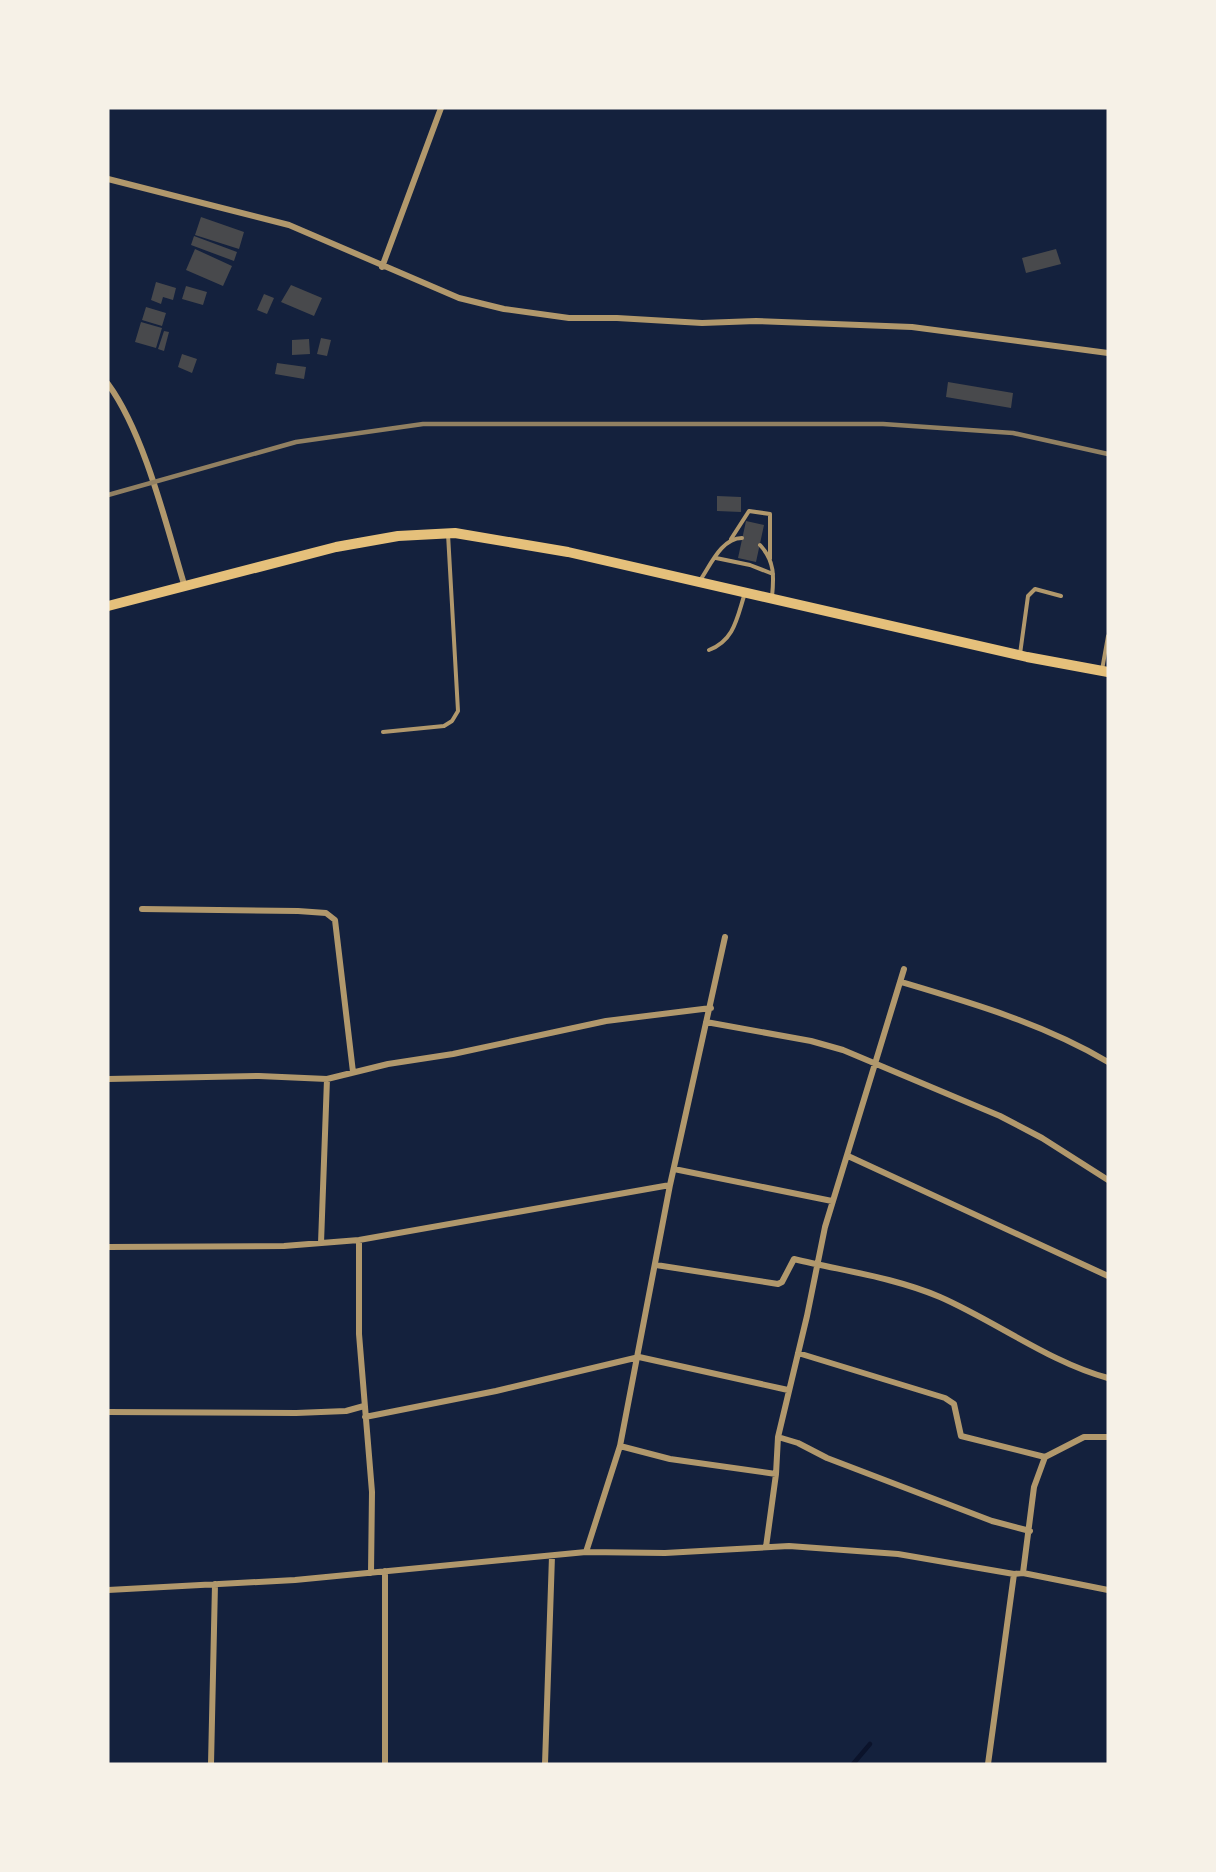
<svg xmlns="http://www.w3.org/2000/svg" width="1216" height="1872" font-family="'Source Sans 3',sans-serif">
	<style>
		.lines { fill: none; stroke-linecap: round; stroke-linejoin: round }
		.stream { stroke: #0b132b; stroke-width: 4.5 }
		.building { fill: #48494c }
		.service { stroke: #b1986c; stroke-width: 4 }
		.minor { stroke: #b1986c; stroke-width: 6 }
		.secondary { stroke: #e5c07b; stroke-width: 10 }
		.rail { stroke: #918062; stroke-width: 4.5 }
	</style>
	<rect width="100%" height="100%" fill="#14213d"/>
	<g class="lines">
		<path class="stream" d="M 853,1764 L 870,1744"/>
	</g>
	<path class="building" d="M 201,217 L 244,232 L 239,249 L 195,235 Z
		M 194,236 L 237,252 L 234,261 L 191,245 Z
		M 195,249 L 232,266 L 223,286 L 186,270 Z
		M 1056,249 L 1061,264 L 1026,273 L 1022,258 Z
		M 156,282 L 176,288 L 173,300 L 163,297 L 161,304 L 151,300 Z
		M 291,285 L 322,298 L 314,316 L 281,302 Z
		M 186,286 L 207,292 L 203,305 L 182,299 Z
		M 264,294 L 274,298 L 267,314 L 257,310 Z
		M 146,307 L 166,313 L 162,326 L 142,320 Z
		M 141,322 L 162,328 L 156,348 L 135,342 Z
		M 164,331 L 169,332 L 164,351 L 158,349 Z
		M 321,338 L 331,340 L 327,356 L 317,354 Z
		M 309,339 L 310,354 L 292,355 L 292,340 Z
		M 182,354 L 197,359 L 192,373 L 178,367 Z
		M 277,363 L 306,367 L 304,379 L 275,374 Z
		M 948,382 L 1013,393 L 1011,408 L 946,397 Z
		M 717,496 L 741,497 L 741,512 L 717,511 Z
		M 746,521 L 764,525 L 756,562 L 738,558 Z"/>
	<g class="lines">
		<path class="service" d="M 731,539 L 749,511 L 770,514 L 770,559
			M 760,545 C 775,561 774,577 772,597
			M 716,558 L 750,565 L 773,574
			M 701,579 C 711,564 722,538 742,538
			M 709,650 C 735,640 737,617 745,593
			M 1020,654 L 1028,596 L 1035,589 L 1061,596
			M 1102,670 L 1108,636
			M 383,732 L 444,726 L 452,721 L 458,711 L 448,534"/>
		<path class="minor" d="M 108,179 L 289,225 L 459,298 L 504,309 L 569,318 L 617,318 L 702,323 L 756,321 L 912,327 L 1108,353
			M 382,267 L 441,108
			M 108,384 C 144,433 166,524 184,584
			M 142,909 L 298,911 L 326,913 L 335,920 L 353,1072
			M 901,982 C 972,1003 1044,1024 1108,1062
			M 706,1022 L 811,1041 L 843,1050 L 1000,1116 L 1042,1138 L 1108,1180
			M 108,1079 L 259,1076 L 327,1079 L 388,1064 L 453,1054 L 606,1021 L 711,1008
			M 848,1156 L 1108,1276
			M 674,1169 L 832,1201
			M 359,1240 L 359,1334 L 372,1492 L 371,1573
			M 321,1243 L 327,1079
			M 108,1247 L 284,1246 L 359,1240 L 670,1185
			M 656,1265 L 778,1284 L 782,1282 L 794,1259 C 843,1271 893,1277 940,1297 C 995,1321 1051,1363 1108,1378
			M 798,1353 L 945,1398 L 954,1404 L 961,1436 L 1045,1457 L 1084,1437 L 1108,1437
			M 108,1412 L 296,1413 L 346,1411 L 364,1406
			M 365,1417 L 496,1391 L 639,1357 L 788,1390
			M 778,1437 L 798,1443 L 827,1458 L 992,1521 L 1030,1531
			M 620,1446 L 670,1459 L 776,1474 L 778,1437 L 807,1316 L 825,1227 L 904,969
			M 766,1547 L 776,1474
			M 586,1552 L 620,1446 L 670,1185 L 725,937
			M 385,1571 L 385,1764
			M 1023,1573 L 1034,1487 L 1045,1457
			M 108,1590 L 295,1580 L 586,1552 L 665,1553 L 789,1546 L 898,1554 L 1014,1574 L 1023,1573 L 1108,1590
			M 211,1764 L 215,1584
			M 545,1764 L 552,1556
			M 988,1764 L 1014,1574"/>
		<path class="secondary" d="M 108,606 L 336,547 L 398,536 L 455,533 L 568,552 L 1027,657 L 1108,672"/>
		<path class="rail" d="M 108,495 L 296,442 L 423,424 L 883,424 L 1013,433 L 1108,454"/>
	</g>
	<rect width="1216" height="1872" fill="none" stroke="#f6f1e7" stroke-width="219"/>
</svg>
